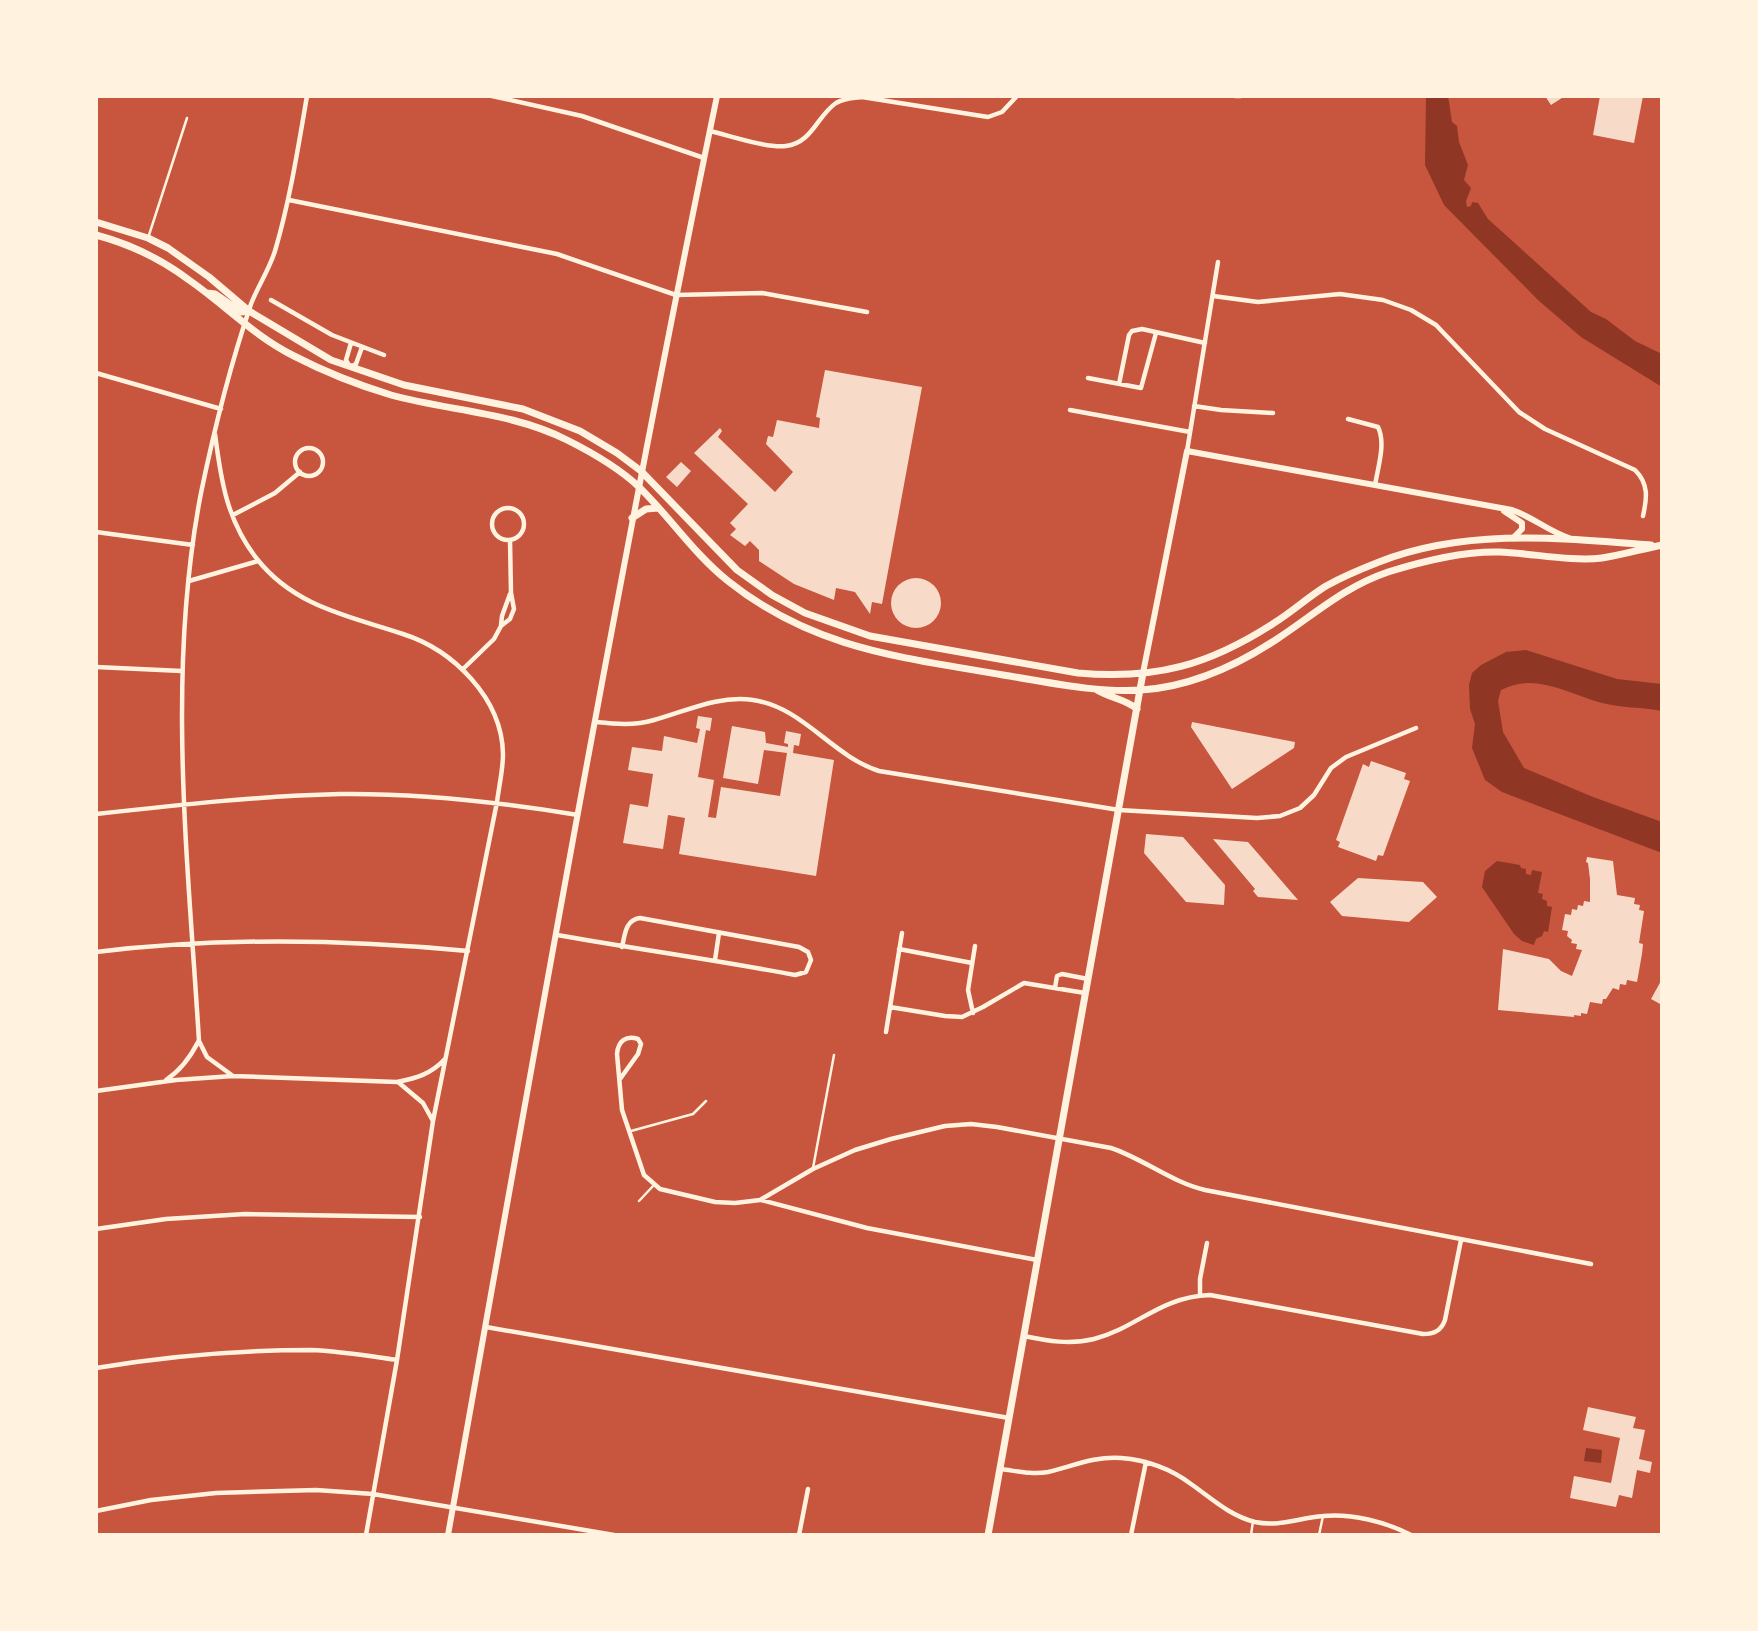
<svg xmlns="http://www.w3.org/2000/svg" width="1758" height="1631" font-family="Signika,sans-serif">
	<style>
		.water { fill: #8f3625 }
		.building { fill: #f7dbc8 }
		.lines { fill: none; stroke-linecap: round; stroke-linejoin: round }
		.service { stroke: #fff3e0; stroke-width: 2.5 }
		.minor { stroke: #fff3e0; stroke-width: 4.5 }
		.tertiary { stroke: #fff3e0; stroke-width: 6 }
		.secondary { stroke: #fff3e0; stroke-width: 7 }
	</style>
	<rect width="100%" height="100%" fill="#c8553d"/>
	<path class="water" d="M 1426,96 L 1448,96 L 1452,122 L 1457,126 L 1459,142 L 1468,165 L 1464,180 L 1471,188 L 1466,201 L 1467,207 L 1471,206 L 1472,202 L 1478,203 L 1488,219 L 1591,312 L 1606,319 L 1635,341 L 1662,354 L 1662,387 L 1581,337 L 1538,300 L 1444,205 L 1425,165 Z
		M 1526,650 L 1617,679 L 1662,684 L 1662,711 C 1642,707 1621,708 1602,703 C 1568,694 1535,672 1501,690 L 1498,701 L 1503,732 L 1524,768 L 1593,797 L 1662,822 L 1662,853 L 1502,792 L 1485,780 L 1472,748 L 1475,724 L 1470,709 L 1469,685 L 1472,673 L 1481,665 L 1506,652 Z
		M 1497,861 L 1520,865 L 1521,868 L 1526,869 L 1526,874 L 1531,875 L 1532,870 L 1542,872 L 1538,893 L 1543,894 L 1542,899 L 1547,901 L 1547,906 L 1552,907 L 1548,932 L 1544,931 L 1542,936 L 1536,939 L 1534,945 L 1522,941 L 1514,934 L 1482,887 L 1485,871 Z
		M 1586,1448 L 1602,1450 L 1601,1463 L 1584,1461 Z"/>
	<path class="building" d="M 1545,96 L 1565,96 L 1551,105 Z
		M 1600,96 L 1643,96 L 1634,143 L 1593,135 Z
		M 825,370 L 922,387 L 882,604 L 872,602 L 870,614 L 855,592 L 836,588 L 834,600 L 794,584 L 759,561 L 759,550 L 750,541 L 745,546 L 730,535 L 736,529 L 730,523 L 748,504 L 694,453 L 720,428 L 722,431 L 718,437 L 775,492 L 793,472 L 766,444 L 768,436 L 773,437 L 777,420 L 819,428 L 820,418 L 816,417 Z
		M 681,462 L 691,471 L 677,487 L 666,477 Z
		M891 603a25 25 0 1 1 50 0a25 25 0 1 1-50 0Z
		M 698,716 L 712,718 L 710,731 L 706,730 L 698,777 L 714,780 L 708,817 L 716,818 L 721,787 L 780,796 L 787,753 L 764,750 L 758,784 L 723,778 L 732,726 L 765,732 L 766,743 L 788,747 L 788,744 L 784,743 L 786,731 L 801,734 L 799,746 L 794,745 L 793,753 L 834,760 L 816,876 L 679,854 L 685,818 L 668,815 L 663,849 L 623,843 L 630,804 L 648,807 L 653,774 L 628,770 L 632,747 L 662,751 L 664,736 L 697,743 L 700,729 L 696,728 Z
		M 1192,722 L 1295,742 L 1294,748 L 1232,789 L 1191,727 Z
		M 1371,761 L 1406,773 L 1404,779 L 1410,781 L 1383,856 L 1378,855 L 1376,861 L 1338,847 L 1340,842 L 1336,840 L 1363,764 L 1369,767 Z
		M 1146,834 L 1183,837 L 1225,885 L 1224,905 L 1186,902 L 1144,853 Z
		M 1213,839 L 1248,842 L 1298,900 L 1258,897 L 1253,891 L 1255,889 Z
		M 1587,857 L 1613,861 L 1617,895 L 1635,898 L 1634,904 L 1640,905 L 1639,910 L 1644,911 L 1639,943 L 1643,944 L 1642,954 L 1637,982 L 1627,980 L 1626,985 L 1620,984 L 1619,990 L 1613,988 L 1606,999 L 1603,999 L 1602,1004 L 1590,1002 L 1587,1014 L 1581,1013 L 1581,1016 L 1574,1015 L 1574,1017 L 1498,1010 L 1503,949 L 1549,959 L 1561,971 L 1572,976 L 1582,950 L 1576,949 L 1577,944 L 1571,943 L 1572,940 L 1567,936 L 1568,931 L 1562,930 L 1565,914 L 1571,915 L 1572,909 L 1577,910 L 1578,905 L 1583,906 L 1584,901 L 1590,902 L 1590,879 L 1588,863 L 1586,862 Z
		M 1358,878 L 1423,882 L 1437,897 L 1409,922 L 1342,916 L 1330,902 Z
		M 1662,979 L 1662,1005 L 1651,999 Z
		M 1588,1407 L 1636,1417 L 1633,1428 L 1645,1430 L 1639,1459 L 1652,1462 L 1650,1473 L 1637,1470 L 1632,1498 L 1619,1495 L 1616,1507 L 1570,1498 L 1574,1476 L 1611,1483 L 1620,1438 L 1583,1430 Z"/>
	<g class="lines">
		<path class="service" d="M 149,235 L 187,118
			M 631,1131 L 693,1114 L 706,1101
			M 813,1168 L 834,1055
			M 639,1201 L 654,1185
			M 1251,1535 L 1253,1521
			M 1319,1535 L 1323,1516"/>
		<path class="minor" d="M 492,96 L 582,116 L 704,158
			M 1235,96 L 1241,96
			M 710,131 C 731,136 765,148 786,146 C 812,143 817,116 836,103 C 844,98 853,98 862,97 L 988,117 L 1002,112 L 1017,96
			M 289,200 L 557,254 L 676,295 L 762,293 L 867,312
			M 1213,296 L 1258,302 L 1340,294 L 1383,300 L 1411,310 L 1436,325 L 1519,412 L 1545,429 L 1635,470 C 1649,484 1647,498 1643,516
			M 271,300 L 332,335 L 384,355
			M 351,343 L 346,360 L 350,367 L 356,364 L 362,347
			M 96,373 L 221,409
			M 1088,378 L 1141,388 L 1156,333
			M 1119,384 L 1129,335 L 1132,331 L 1142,329 L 1205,343
			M 1194,406 L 1221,410 L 1273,413
			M 1070,410 L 1190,432
			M 1348,419 L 1378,427 C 1386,443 1378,467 1375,485
			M 215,434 C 221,481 227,521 257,559 C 295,607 349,616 403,634 C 453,650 502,698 503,754 C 503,770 499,786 497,802 L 433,1121 L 397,1360 L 366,1535
			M295 462a14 14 0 1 1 28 0a14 14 0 1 1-28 0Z
			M 1187,451 L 1218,262
			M492 524a16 16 0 1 1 32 0a16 16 0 1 1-32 0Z
			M 233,515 L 275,493 L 300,472
			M 96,532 L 193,545
			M 189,581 L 258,561
			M 501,625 L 502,616 L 510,594
			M 96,667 L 182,671
			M 463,669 L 494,639 L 501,626 L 510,619 L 514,609 L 511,593 L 510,540
			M 595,722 C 615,724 634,726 654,720 C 687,711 718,695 753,700 C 803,707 832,756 879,771 L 1119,810 L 1257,818 L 1280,816 L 1300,808 L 1314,795 L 1331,768 L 1346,757 L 1416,728
			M 96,814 C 177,805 258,796 340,794 C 420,793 499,802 578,815
			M 557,935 C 636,949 716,960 795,975 L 806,972 L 811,960 L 808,952 L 799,947 L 640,918 C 625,920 625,935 622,947
			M 899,949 L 972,963
			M 96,952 C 220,937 344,939 468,951
			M 715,960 L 719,933
			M 1055,988 L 1057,976 L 1062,974 L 1088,979
			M 890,1007 L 945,1016 L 962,1017 L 983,1007 L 1024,983 L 1085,993
			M 973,1013 L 968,990 L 975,946
			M 886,1032 L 902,933
			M 233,1076 L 207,1057 L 199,1041 C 188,860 166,673 201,493 C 214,430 230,366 251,304 C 258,286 269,270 275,251 C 290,200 298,148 307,96
			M 620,1079 L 638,1054 L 641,1044 L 638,1039 C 626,1035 618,1041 617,1054 L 622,1110 L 644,1175 L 660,1189 L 715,1202 L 735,1203 L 760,1200 L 813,1169 L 855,1150 L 891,1139 L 945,1126 L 971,1124 L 997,1127 L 1111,1148 C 1144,1159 1171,1182 1205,1190 L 1591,1264
			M 166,1080 C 181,1070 190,1058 198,1042
			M 398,1082 L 423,1103 L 433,1121
			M 96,1091 L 176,1080 L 233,1076 L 397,1082 C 417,1078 431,1074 445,1059
			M 761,1200 L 867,1228 L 1037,1260
			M 96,1229 L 166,1219 L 245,1214 L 420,1217
			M 1200,1295 L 1200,1279 L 1207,1243
			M 486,1327 L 1009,1418
			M 1024,1336 C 1048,1341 1070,1345 1094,1339 C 1137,1328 1159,1297 1210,1295 L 1423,1334 C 1434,1334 1441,1331 1445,1320 L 1461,1240
			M 96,1368 C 167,1356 239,1350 311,1350 C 339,1351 369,1356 397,1360
			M 1001,1469 C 1017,1471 1032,1475 1048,1472 C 1073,1466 1095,1456 1121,1458 C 1146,1460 1171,1469 1191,1484 C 1211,1498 1230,1516 1255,1522 C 1279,1527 1299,1518 1323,1516 C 1351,1513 1386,1522 1411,1535
			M 96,1511 L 151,1500 L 216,1493 L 316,1490 L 373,1494 L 614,1535
			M 799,1535 L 808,1489
			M 1131,1535 L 1146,1462"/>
		<path class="tertiary" d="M 1504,511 L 1522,523 L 1522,529 L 1513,538
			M 1143,673 L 1187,451 L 1512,510 C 1533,517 1548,531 1569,538
			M 448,1535 C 534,1054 618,574 717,96"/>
		<path class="secondary" d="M 96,222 L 148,238 L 168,248 L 209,277 L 249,311 L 331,360 L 404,385 L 523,409 L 580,431 L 617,453 L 641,471 L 737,570 L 772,595 L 805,613 L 870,636 L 1078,673 C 1156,680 1209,665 1274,623 C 1292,612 1308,597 1326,586 C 1342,577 1361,569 1379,562 C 1466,528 1560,538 1651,545
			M 96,235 C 130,244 161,259 189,280 C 225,305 254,336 294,356 C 325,372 358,385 391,395 C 449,411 512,412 567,440 C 591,452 619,468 639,487 C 670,517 694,554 728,581 C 813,649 900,657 1003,675 C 1048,682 1095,693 1141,690 C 1191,687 1236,666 1277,639 C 1315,614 1344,587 1388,572 C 1423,561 1462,551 1499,552 C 1531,553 1572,562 1602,558 C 1622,555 1642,549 1662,545
			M 207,293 L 215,294 L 241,312 L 249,311
			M 632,518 L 646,509 L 658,508
			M 1097,690 C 1110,698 1126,699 1137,709
			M 988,1535 L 1143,673"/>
	</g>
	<rect width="1758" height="1631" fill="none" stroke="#fff3e0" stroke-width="196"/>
</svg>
